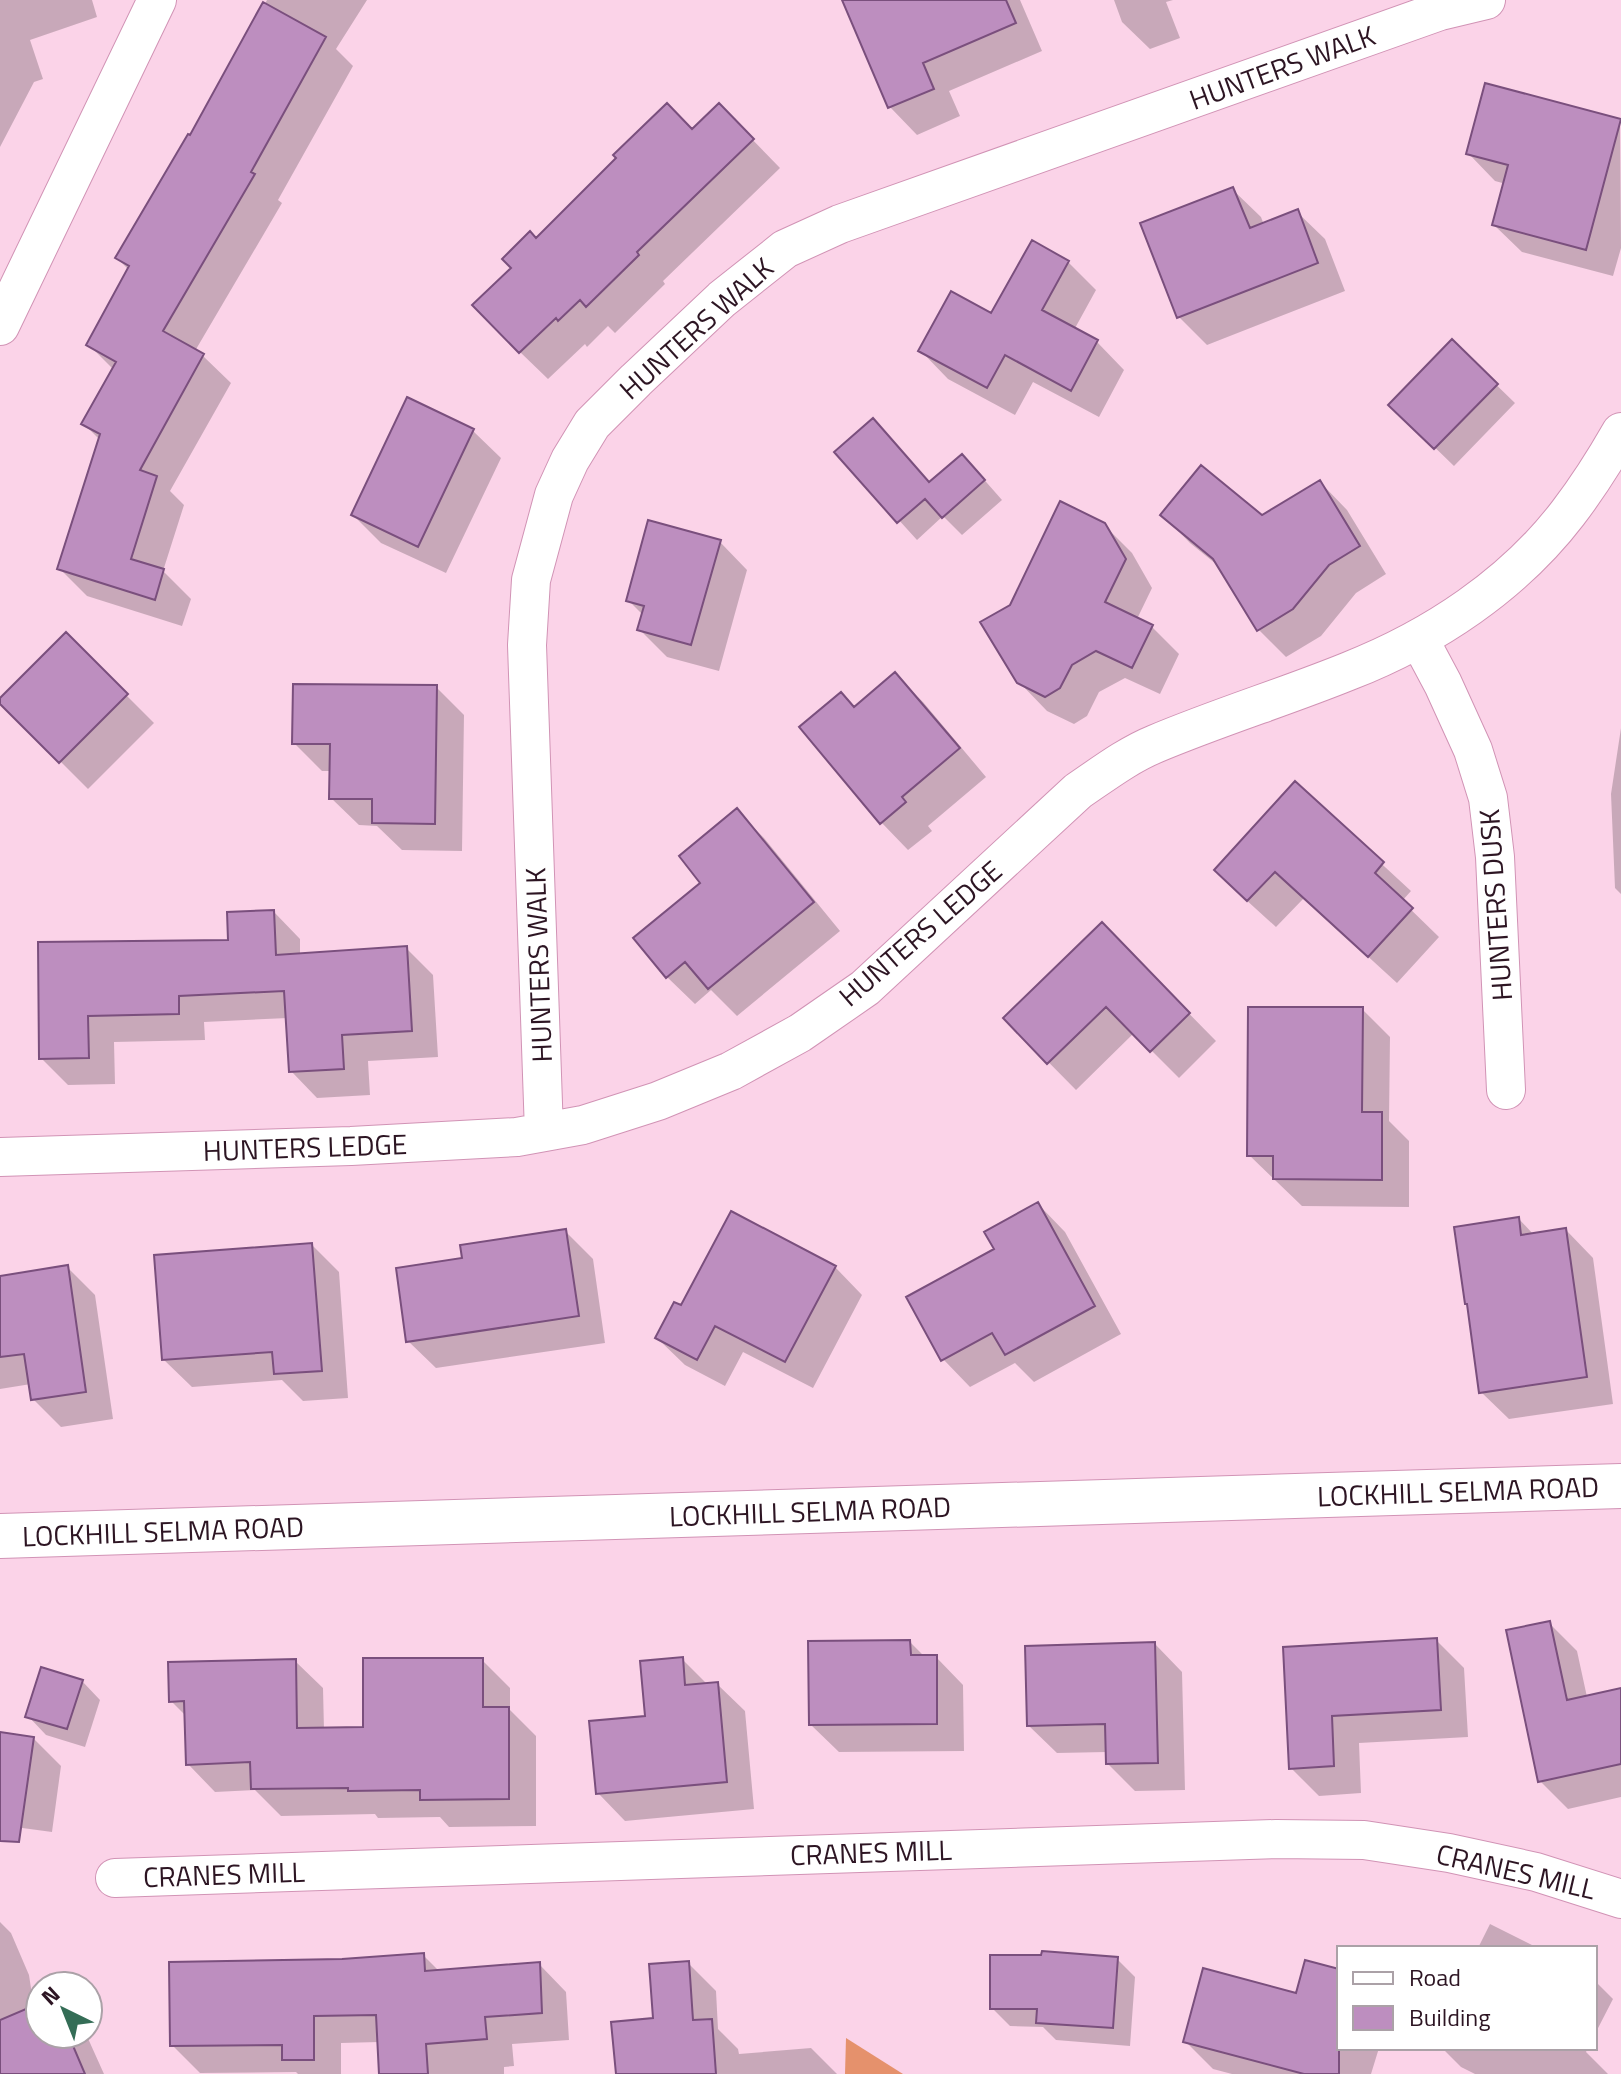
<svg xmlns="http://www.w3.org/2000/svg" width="1621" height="2074" font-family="'Titillium Web',sans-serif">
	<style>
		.forest { fill: #e5916c }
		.shadow { fill: #0003 }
		.building { fill: #bd8ebf; stroke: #7a4f7d; stroke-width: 2 }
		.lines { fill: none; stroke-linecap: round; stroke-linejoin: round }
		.minor-casing { stroke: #d193b5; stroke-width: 40 }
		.secondary-casing { stroke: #d193b5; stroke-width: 46 }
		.minor { stroke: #fff; stroke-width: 38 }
		.secondary { stroke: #fff; stroke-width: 44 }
		.labels { text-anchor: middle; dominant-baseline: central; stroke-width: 7; stroke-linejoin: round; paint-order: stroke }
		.street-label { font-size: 28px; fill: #2d1523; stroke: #fff }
	</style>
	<rect width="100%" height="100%" fill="#fbd3e8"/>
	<path class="forest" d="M 846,2038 L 903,2074 L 845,2074 Z"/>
	<path class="shadow" d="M 0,0 L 92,0 L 97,17 L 30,40 L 43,79 L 34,82 L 0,147 Z
		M 267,0 L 367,0 L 336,49 L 353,66 L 278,200 L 282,203 L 195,351 L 203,356 L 231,383 L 170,491 L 184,505 L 163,571 L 191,599 L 182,626 L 87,596 L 59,568 L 100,440 L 84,424 L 114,370 L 88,344 L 129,270 L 117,258 L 190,138 Z
		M 860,0 L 1020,0 L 1042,51 L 949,91 L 960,116 L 917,135 L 890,107 Z
		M 1114,0 L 1173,0 L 1166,2 L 1180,38 L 1150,49 L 1122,22 Z
		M 1620,120 L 1621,248 L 1613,276 L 1522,252 L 1494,225 L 1506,184 L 1495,181 L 1468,153 Z
		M 692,131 L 746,133 L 780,168 L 663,281 L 665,284 L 615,333 L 608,326 L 587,347 L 585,344 L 548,379 L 520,352 L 514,268 L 536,241 Z
		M 1233,190 L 1261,217 L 1264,225 L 1297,212 L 1325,239 L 1345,291 L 1207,345 L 1179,317 Z
		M 1068,262 L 1096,290 L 1074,330 L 1097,342 L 1124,370 L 1099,417 L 1033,382 L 1015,415 L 948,379 L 921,351 L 992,316 Z
		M 1452,342 L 1515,403 L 1454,466 L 1391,405 Z
		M 473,431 L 501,458 L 446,573 L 381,543 L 353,515 Z
		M 837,452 L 930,484 L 980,475 L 1002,500 L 962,535 L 943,516 L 917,540 Z
		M 1320,482 L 1347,510 L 1386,574 L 1356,593 L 1321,636 L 1286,657 L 1258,629 L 1221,568 L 1190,543 L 1163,515 L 1262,517 Z
		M 1104,525 L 1132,553 L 1152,588 L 1137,619 L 1152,627 L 1179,654 L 1160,694 L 1125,678 L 1099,692 L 1087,716 L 1074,724 L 1047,711 L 1019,682 L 1012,606 Z
		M 720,542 L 747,570 L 719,671 L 667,657 L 640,630 L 644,616 L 628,600 Z
		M 66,635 L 154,723 L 88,789 L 0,701 Z
		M 895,675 L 923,702 L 986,777 L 928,826 L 932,831 L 908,850 L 881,822 L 855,708 Z
		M 436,687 L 464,715 L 462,851 L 402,850 L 377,826 L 359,825 L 331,798 L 332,771 L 322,771 L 294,743 Z
		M 1621,728 L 1621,894 L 1615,888 L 1611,794 Z
		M 1295,784 L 1411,891 L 1402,901 L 1439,937 L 1397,983 L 1304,898 L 1276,927 L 1244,898 Z
		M 737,811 L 764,838 L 840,931 L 737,1016 L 711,990 L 695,1004 L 667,977 L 703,883 Z
		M 274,912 L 300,939 L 300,955 L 406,948 L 433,975 L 438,1057 L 368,1061 L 370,1095 L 317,1098 L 291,1071 L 288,1018 L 204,1022 L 205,1040 L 114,1042 L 115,1084 L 68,1085 L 41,1058 L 40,944 L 230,942 Z
		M 1101,924 L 1216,1041 L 1179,1078 L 1134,1033 L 1076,1090 L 1005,1018 Z
		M 1362,1009 L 1390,1037 L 1389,1121 L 1409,1141 L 1409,1207 L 1302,1206 L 1249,1155 Z
		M 1038,1204 L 1065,1232 L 1121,1334 L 1034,1382 L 1015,1363 L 970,1387 L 943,1359 L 997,1250 Z
		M 1519,1219 L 1534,1235 L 1566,1230 L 1593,1258 L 1613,1404 L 1509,1419 L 1481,1392 Z
		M 565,1231 L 593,1259 L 605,1343 L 436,1368 L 408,1341 L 464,1260 Z
		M 312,1245 L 339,1272 L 348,1398 L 303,1401 L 282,1380 L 192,1387 L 164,1360 Z
		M 67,1267 L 95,1295 L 113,1419 L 61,1427 L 33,1399 L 31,1384 L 0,1389 L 0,1278 Z
		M 835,1267 L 862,1295 L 813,1388 L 743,1352 L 725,1386 L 685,1365 L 657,1338 L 682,1308 Z
		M 1549,1623 L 1577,1651 L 1587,1697 L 1621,1690 L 1621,1797 L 1568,1809 L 1540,1781 Z
		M 1436,1640 L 1464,1668 L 1468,1737 L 1359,1743 L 1361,1793 L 1319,1796 L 1291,1768 L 1285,1648 Z
		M 910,1642 L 925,1657 L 936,1657 L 963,1685 L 964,1751 L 839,1752 L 811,1725 Z
		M 1155,1644 L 1182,1672 L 1185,1790 L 1135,1791 L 1108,1764 L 1107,1752 L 1057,1753 L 1029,1726 Z
		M 682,1659 L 708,1685 L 717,1684 L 745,1711 L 754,1809 L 625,1821 L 598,1793 L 648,1717 Z
		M 482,1660 L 510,1688 L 510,1710 L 536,1736 L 536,1826 L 449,1827 L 440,1817 L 378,1818 L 375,1814 L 281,1816 L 255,1790 L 215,1792 L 188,1764 L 187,1717 L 171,1701 L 295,1661 L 323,1688 L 324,1730 L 365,1729 Z
		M 82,1681 L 100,1700 L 85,1747 L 46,1735 L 28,1716 Z
		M 0,1734 L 33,1738 L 61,1766 L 52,1832 L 0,1825 Z
		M 0,1922 L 11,1933 L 29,1975 L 34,2008 L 40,2006 L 40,2034 L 86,2034 L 104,2074 L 0,2074 Z
		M 1490,1924 L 1538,1948 L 1478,1948 Z
		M 423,1955 L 440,1972 L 539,1964 L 566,1992 L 569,2040 L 512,2044 L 514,2066 L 504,2067 L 504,2074 L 381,2074 L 379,2042 L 341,2043 L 341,2074 L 298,2074 L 296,2072 L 200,2073 L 172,2045 L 342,1961 Z
		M 1117,1959 L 1135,1977 L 1130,2046 L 1056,2040 L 1043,2027 L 1010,2026 L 992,2008 Z
		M 688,1963 L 716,1991 L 718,2029 L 738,2049 L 739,2054 L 811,2048 L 837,2074 L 618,2074 L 656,2020 Z
		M 1339,1971 L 1339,2048 L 1379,2048 L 1371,2074 L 1232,2074 L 1213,2069 L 1185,2041 L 1298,1995 Z
		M 1595,1981 L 1613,1999 L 1595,2034 Z
		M 1442,2048 L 1588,2048 L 1586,2052 L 1608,2074 L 1475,2074 L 1461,2067 Z"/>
	<path class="building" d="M 842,0 L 1006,0 L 1016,23 L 923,63 L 934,89 L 888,108 Z
		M 263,2 L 326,37 L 251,172 L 255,174 L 163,331 L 204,354 L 140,470 L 157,476 L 131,559 L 164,569 L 155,600 L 57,569 L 100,434 L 81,424 L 116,362 L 86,345 L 129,266 L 115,258 L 188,134 L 190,135 Z
		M 1485,83 L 1621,119 L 1586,250 L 1492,225 L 1508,165 L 1466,154 Z
		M 667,103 L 692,129 L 719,103 L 754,139 L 637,252 L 639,255 L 586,307 L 580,300 L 558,321 L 556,318 L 519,353 L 472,305 L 511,268 L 502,259 L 530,231 L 536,238 L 616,158 L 613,155 Z
		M 1233,187 L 1250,228 L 1298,209 L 1318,263 L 1177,318 L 1140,223 Z
		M 1032,240 L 1069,261 L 1042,310 L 1098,340 L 1071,391 L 1005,355 L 987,388 L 918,351 L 951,291 L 991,313 Z
		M 1452,339 L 1498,384 L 1434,449 L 1388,405 Z
		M 407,397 L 474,429 L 418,547 L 351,515 Z
		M 873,418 L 929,482 L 962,454 L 985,480 L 942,518 L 925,499 L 897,523 L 834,452 Z
		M 1201,465 L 1262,515 L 1320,480 L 1360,546 L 1329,565 L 1293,609 L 1257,631 L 1213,559 L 1160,515 Z
		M 1060,501 L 1105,523 L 1126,559 L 1105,602 L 1153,625 L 1132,668 L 1096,651 L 1072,665 L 1060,688 L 1045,697 L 1017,683 L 980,622 L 1010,605 Z
		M 648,520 L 721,540 L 691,645 L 637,630 L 644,606 L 626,601 Z
		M 66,632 L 128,694 L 59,763 L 0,704 L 0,698 Z
		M 895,672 L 960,748 L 902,797 L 906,802 L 880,824 L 799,727 L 841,692 L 854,707 Z
		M 293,684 L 437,685 L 435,824 L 372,823 L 372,799 L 329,799 L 330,744 L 292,744 Z
		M 1295,781 L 1384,862 L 1375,873 L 1413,908 L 1368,957 L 1275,872 L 1247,901 L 1214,870 Z
		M 737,808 L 814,902 L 708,989 L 685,962 L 666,978 L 633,938 L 700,883 L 679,856 Z
		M 274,910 L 276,955 L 407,946 L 412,1031 L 342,1035 L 344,1069 L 289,1072 L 284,991 L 179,996 L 179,1014 L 88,1016 L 89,1058 L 39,1059 L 38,942 L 228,940 L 227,912 Z
		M 1102,922 L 1190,1013 L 1150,1052 L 1106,1007 L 1047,1064 L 1003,1018 Z
		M 1248,1007 L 1363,1007 L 1362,1112 L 1382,1112 L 1382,1180 L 1273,1179 L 1273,1156 L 1247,1156 Z
		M 1038,1202 L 1095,1306 L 1005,1355 L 992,1333 L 941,1361 L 906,1297 L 994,1249 L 984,1232 Z
		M 731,1211 L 836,1266 L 785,1362 L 715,1326 L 697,1360 L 655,1338 L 674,1302 L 681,1305 Z
		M 1519,1217 L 1521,1235 L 1566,1228 L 1587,1377 L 1479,1393 L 1467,1304 L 1465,1304 L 1454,1227 Z
		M 566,1229 L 579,1316 L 406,1342 L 396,1268 L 462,1258 L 460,1245 Z
		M 312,1243 L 322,1371 L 274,1374 L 272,1352 L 162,1360 L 154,1255 Z
		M 68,1265 L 86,1392 L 31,1400 L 24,1354 L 0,1357 L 0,1276 Z
		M 1550,1621 L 1567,1700 L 1621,1688 L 1621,1764 L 1538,1782 L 1506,1630 Z
		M 1437,1638 L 1441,1710 L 1332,1716 L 1334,1766 L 1289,1769 L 1283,1647 Z
		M 910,1640 L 911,1655 L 937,1655 L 937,1724 L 809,1725 L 808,1641 Z
		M 1155,1642 L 1158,1763 L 1106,1764 L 1105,1724 L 1027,1726 L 1025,1646 Z
		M 683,1657 L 685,1685 L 718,1682 L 727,1782 L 596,1794 L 589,1721 L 645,1716 L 640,1661 Z
		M 363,1658 L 483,1658 L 483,1707 L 509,1707 L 509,1799 L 420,1800 L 420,1790 L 348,1791 L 348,1788 L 251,1789 L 250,1762 L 186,1765 L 184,1701 L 169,1702 L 168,1662 L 296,1659 L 297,1728 L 363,1727 Z
		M 41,1667 L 83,1680 L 67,1729 L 25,1717 Z
		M 0,1732 L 34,1737 L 19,1842 L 0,1841 Z
		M 1042,1951 L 1118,1957 L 1113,2028 L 1036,2023 L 1037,2009 L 990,2009 L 990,1955 L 1041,1955 Z
		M 424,1953 L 425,1971 L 540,1962 L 542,2013 L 485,2017 L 487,2039 L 426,2044 L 428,2074 L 379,2074 L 376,2015 L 314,2016 L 314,2060 L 282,2060 L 282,2045 L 170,2046 L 169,1962 L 342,1959 Z
		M 1305,1960 L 1339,1969 L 1339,2074 L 1304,2074 L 1183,2042 L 1203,1968 L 1296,1993 Z
		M 689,1961 L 693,2020 L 712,2019 L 716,2074 L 616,2074 L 611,2022 L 653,2018 L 649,1964 Z
		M 40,2003 L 40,2034 L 68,2034 L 85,2074 L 0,2074 L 0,2020 Z"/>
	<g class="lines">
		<g class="minor-casing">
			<path id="minor" d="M 0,326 L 157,0
				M 1419,639 L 1443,684 L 1473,750 L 1488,798 L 1495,857 L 1506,1090
				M 544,1132 L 527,645 L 531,580 L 554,495 L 570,460 L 592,424 L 636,380 L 722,299 L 785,249 L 840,224 L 1440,11 L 1486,0
				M 0,1157 L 351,1146 L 517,1137 L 583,1125 L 658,1101 L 731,1071 L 800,1033 L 865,988 L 1078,791 C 1103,774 1128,755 1155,744 C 1219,717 1285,697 1349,671 C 1433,638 1513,585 1568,513 C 1588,487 1605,460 1621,432
				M 115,1878 L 1276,1839 L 1364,1840 L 1449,1853 L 1536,1872 L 1621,1899"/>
		</g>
		<g class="secondary-casing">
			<path id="secondary" d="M 0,1536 L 1621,1486"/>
		</g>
		<use href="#minor" class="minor"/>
		<use href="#secondary" class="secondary"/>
	</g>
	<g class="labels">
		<g class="street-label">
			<text transform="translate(1282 67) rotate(-20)">HUNTERS WALK</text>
			<text transform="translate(696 328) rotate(-42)">HUNTERS WALK</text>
			<text transform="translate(1495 905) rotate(-94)">HUNTERS DUSK</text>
			<text transform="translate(920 933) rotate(-41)">HUNTERS LEDGE</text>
			<text transform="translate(538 965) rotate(-92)">HUNTERS WALK</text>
			<text transform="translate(305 1147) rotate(-2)">HUNTERS LEDGE</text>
			<text transform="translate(1458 1491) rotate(-2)">LOCKHILL SELMA ROAD</text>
			<text transform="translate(810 1511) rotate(-2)">LOCKHILL SELMA ROAD</text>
			<text transform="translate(163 1531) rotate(-2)">LOCKHILL SELMA ROAD</text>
			<text transform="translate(871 1852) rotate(-2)">CRANES MILL</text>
			<text transform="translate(1516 1871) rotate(13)">CRANES MILL</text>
			<text transform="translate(224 1874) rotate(-2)">CRANES MILL</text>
		</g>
	</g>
	<rect x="1337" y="1946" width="260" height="104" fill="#ffffff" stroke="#aba1a7" stroke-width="2"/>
	<rect x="1353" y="1972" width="40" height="12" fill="#ffffff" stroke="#aba1a7" stroke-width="2"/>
	<text x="1409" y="1986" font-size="24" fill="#2d1523">Road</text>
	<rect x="1353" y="2006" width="40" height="24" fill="#bd8ebf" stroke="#aba1a7" stroke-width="2"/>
	<text x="1409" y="2026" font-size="24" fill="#2d1523">Building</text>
	<g transform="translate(64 2010) rotate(317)"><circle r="38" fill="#ffffff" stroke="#aba1a7" stroke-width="2"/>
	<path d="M0-6L14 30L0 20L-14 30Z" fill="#346d56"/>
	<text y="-12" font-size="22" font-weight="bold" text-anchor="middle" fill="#2d1523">N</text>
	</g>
</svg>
